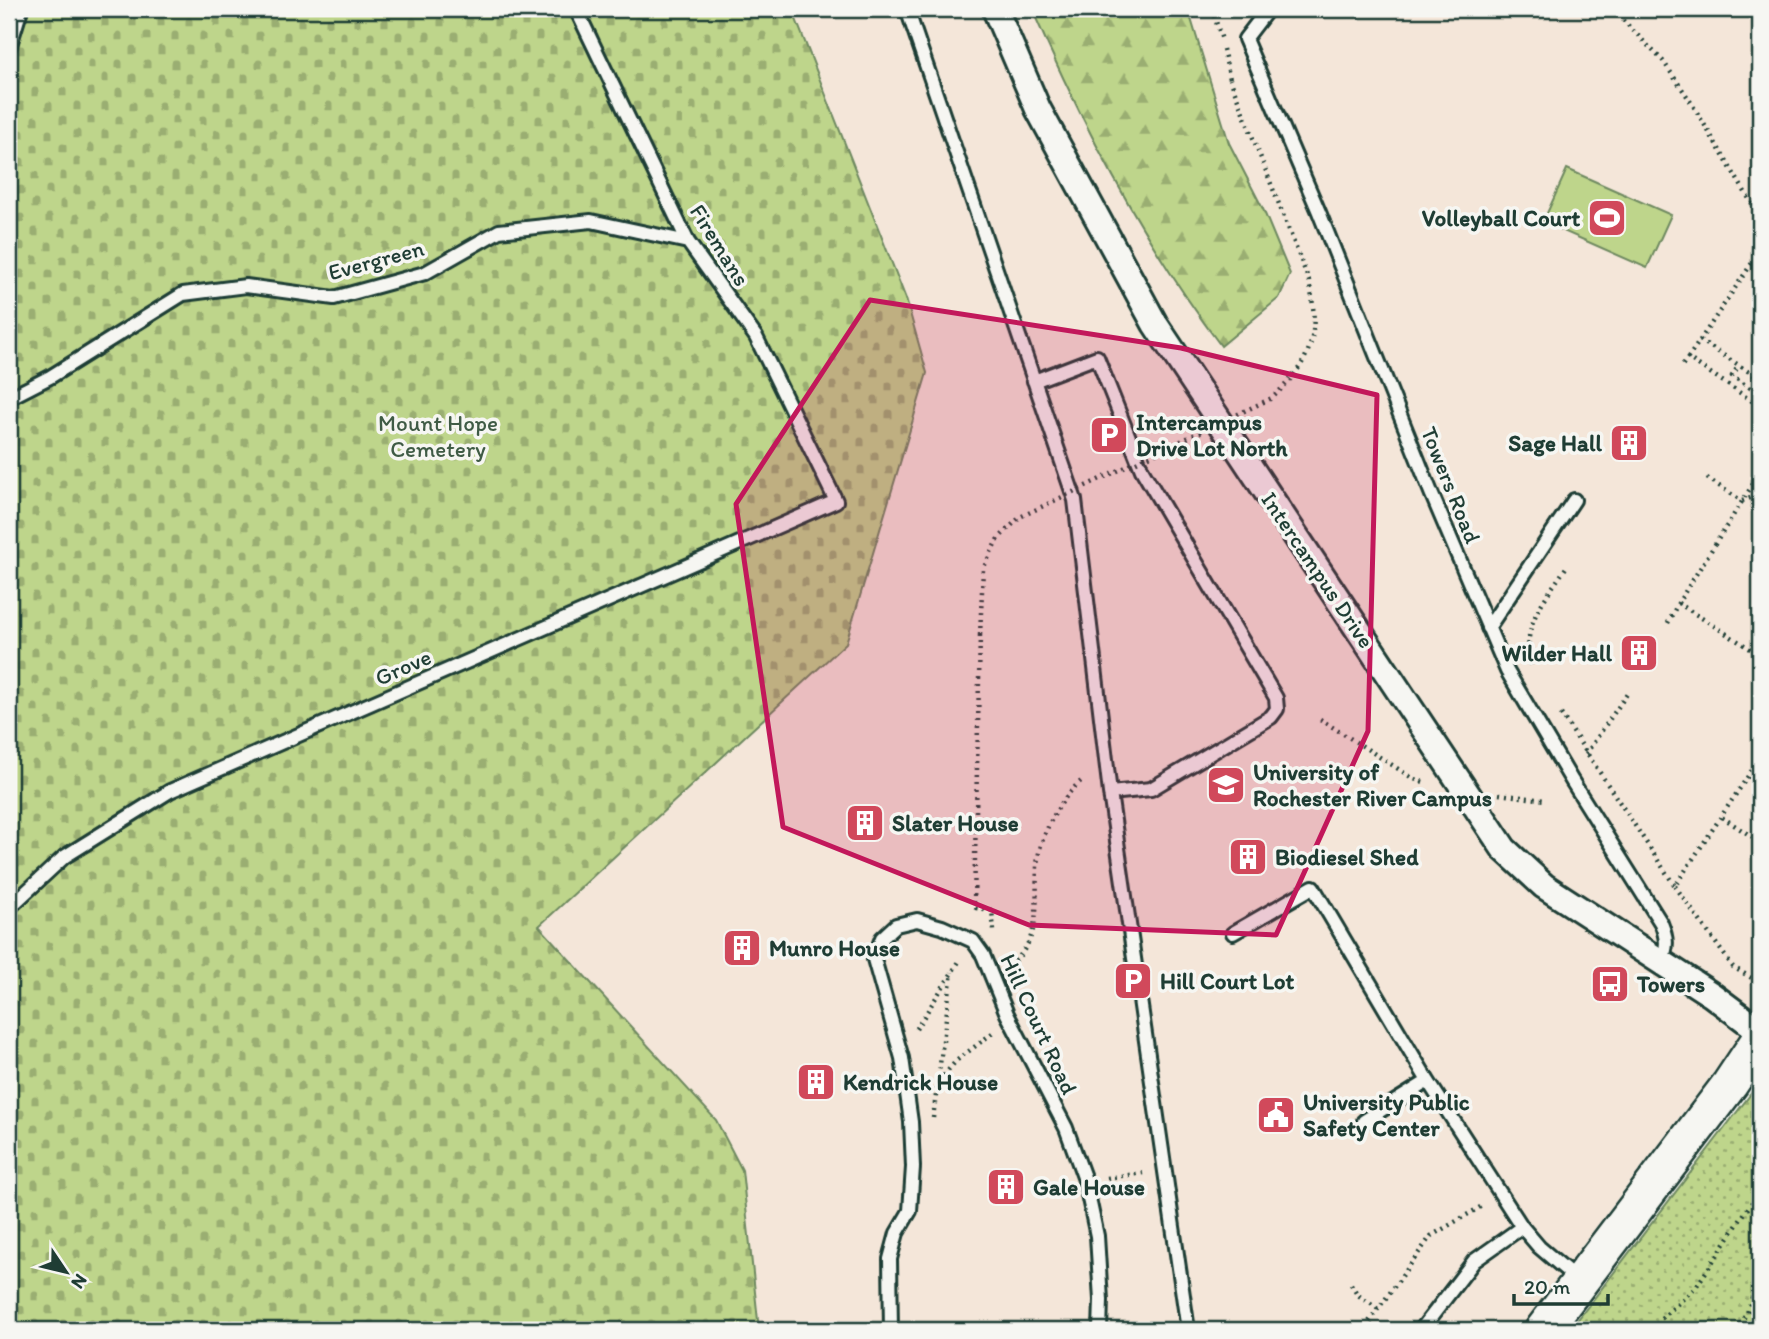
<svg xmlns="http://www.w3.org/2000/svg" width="1769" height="1339" font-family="Itim,sans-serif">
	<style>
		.built { fill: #f4e6d9 }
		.forest { fill: url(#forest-firs); stroke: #6e8960; stroke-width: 2 }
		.cemetery { fill: url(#cemetery-stones); stroke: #6e8960; stroke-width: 2 }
		.park { fill: url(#park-dots); stroke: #6e8960; stroke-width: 2 }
		.garden { fill: #bed58b; stroke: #6e8960; stroke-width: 2 }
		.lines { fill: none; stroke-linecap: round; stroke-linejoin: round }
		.lane-casing { stroke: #1f3d34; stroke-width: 18 }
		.street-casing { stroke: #1f3d34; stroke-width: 30 }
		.secondary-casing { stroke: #1f3d34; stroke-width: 40 }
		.path { stroke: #1f3d34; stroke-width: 4.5; stroke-dasharray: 2 5; stroke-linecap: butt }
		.lane { stroke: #f6f6f2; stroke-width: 12 }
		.street { stroke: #f6f6f2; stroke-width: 24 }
		.secondary { stroke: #f6f6f2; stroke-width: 35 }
		.path-bridge { stroke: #1f3d34; stroke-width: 4.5; stroke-dasharray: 2 5; stroke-linecap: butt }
		.marked { fill: #c2185b; fill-opacity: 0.2; stroke: #c2185b; stroke-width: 5; stroke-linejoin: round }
		.labels { text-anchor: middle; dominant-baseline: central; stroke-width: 7; stroke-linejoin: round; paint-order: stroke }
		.poi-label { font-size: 23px; font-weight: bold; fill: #1f3d34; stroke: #f6f6f2; text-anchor: start }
		.street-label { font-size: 23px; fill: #1f3d34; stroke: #f6f6f2 }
		.park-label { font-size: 23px; fill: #3f5b45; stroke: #f6f6f2 }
	</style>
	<defs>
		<pattern id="forest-firs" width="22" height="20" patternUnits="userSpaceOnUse" patternTransform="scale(1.75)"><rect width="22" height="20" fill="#bed58b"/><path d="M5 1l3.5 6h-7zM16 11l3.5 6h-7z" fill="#9aae72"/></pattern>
		<pattern id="cemetery-stones" width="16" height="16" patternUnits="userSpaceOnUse" patternTransform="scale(1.75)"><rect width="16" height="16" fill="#bed58b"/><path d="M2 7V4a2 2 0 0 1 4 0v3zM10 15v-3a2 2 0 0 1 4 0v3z" fill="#9aae72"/></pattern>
		<pattern id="park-dots" width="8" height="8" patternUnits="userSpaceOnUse" patternTransform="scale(1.75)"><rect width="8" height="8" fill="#bed58b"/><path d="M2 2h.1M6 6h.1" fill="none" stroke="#9aae72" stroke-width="1.8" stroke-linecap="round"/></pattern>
	</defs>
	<rect width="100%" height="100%" fill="#f6f6f2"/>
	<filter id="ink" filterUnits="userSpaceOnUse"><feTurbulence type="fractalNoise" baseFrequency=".0143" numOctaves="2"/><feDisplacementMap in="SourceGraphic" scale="14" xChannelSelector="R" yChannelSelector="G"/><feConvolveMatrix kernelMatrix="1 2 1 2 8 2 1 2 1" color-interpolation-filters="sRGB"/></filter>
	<g filter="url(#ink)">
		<path class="built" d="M 792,9 L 1760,9 L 1760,1011 L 1554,1282 L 1581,1330 L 759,1330 L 742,1170 L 716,1120 L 539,926 L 846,643 L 927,373 L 906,299 Z"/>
		<path class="forest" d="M 1032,9 L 1188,9 L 1229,143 L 1263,209 L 1290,274 L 1279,298 L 1221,346 C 1144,243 1083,127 1032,9 Z"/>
		<path class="cemetery" d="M 9,9 L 792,9 L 906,299 L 927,373 L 846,643 L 539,926 L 716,1120 L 742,1170 L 759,1330 L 9,1330 Z"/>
		<path class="park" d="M 1760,1082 L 1760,1330 L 1581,1330 L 1576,1322 Z"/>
		<path class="garden" d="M 1567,169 L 1671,215 L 1647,268 L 1543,222 Z"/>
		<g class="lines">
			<g class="lane-casing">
				<path id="lane" d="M 907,9 L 1075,500 L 1110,793 L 1188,1330
					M 1268,9 L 1245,39 L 1319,212 L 1432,495 L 1507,671 L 1572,781 L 1661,923 C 1667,938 1668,947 1661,961
					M 9,48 L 21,9
					M 1034,381 L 1097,357 L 1142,470 L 1276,698 L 1277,709 L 1271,717 L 1151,789 L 1110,793
					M 9,398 L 50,377 L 183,294 L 246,286 L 334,298 L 425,273 L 499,231 L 591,221 L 688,242
					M 1488,628 L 1574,500
					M 9,908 L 64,857 L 170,791 L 836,501 L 756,337 L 688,242 L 576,9
					M 1233,933 L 1313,887 L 1428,1081 L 1522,1227 L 1539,1247 L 1578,1280
					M 1364,1121 L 1428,1081
					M 891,1330 L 890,1259 L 897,1233 L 910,1211 L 913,1167 L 911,1122 L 902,1058 L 874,959 L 882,938 L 896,925 L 917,920 L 942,927 L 973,941 L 983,955 L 1007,1014 L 1066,1128 L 1085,1180 L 1097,1236 L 1101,1300 L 1100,1330
					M 1421,1330 L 1474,1261 L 1522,1227"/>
			</g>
			<g class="street-casing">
				<path id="street" d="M 995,9 L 1038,109 L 1155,324 L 1504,849 L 1544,886 L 1712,995 L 1760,1031"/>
			</g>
			<g class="secondary-casing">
				<path id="secondary" d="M 1543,1330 L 1730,1084 L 1760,1039"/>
			</g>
			<path class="path" d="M 1212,9 L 1222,40
				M 1617,9 L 1616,13 L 1663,61 L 1689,99 L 1760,217
				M 1223,49 L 1230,79
				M 1700,340 L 1760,379
				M 1688,358 L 1760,251
				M 1683,365 L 1688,358 L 1752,401 L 1758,393 L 1732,376 L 1739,365
				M 1707,478 L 1742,501 L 1756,496 L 1760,499
				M 1678,603 L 1760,655
				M 1668,623 L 1678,603 L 1760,473
				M 980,635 L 974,902 L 976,908 L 992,910 L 994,931
				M 1531,665 C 1520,625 1546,598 1567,566
				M 1561,714 L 1675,886 L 1760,758
				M 1320,719 L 1414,779 L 1427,783
				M 1586,754 L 1627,694
				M 1499,794 L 1544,800
				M 1722,817 L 1760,842
				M 1675,886 L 1733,967 L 1755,980 L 1760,978
				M 1010,966 C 1043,936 1035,905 1037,866 C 1039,837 1059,800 1081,781
				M 916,1029 L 960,960
				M 939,1081 L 956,1061 L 995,1031
				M 933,1118 L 952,972
				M 1107,1178 L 1143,1173
				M 1351,1284 L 1358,1295 L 1378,1309
				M 1378,1330 L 1368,1323 L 1431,1236 L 1482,1206
				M 1624,1330 L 1642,1326 L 1655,1328
				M 1653,1330 L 1660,1320 L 1696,1287 L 1760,1190
				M 1736,1330 L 1747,1313 L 1760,1273"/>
			<use href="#lane" class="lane"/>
			<use href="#street" class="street"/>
			<use href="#secondary" class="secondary"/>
			<path class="path-bridge" d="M 980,635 L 983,569 L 997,540 L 1020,517 L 1272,398 C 1313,360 1320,334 1309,281 L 1230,79"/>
		</g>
	</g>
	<path class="marked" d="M 870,300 L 1181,348 L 1377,395 L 1368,731 L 1276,935 L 1029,925 L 783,827 L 736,504 Z"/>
	<defs>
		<g id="stadium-square" transform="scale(2.0125)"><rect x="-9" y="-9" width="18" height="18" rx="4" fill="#d1495b" stroke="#f6f6f2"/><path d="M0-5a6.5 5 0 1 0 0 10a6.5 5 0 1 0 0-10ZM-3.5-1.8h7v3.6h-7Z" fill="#fff"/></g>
		<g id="parking-square" transform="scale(2.0125)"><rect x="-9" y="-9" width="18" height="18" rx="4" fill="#d1495b" stroke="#f6f6f2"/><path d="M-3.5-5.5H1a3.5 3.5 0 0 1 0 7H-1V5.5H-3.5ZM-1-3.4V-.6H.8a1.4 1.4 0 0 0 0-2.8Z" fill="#fff"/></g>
		<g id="building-square" transform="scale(2.0125)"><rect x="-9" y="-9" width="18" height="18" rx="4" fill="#d1495b" stroke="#f6f6f2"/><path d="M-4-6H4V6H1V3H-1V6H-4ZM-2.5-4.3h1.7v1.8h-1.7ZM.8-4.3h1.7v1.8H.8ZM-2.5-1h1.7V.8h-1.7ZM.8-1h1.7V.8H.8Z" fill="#fff"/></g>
		<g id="university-square" transform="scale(2.0125)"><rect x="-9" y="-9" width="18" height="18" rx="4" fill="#d1495b" stroke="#f6f6f2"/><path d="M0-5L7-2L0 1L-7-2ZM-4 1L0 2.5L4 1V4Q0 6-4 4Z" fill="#fff"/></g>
		<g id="bus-square" transform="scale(2.0125)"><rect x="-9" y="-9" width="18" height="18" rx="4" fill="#d1495b" stroke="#f6f6f2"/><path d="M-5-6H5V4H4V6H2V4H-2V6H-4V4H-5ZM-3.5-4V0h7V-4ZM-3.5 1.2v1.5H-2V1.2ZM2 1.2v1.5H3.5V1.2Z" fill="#fff"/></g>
		<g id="civic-square" transform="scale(2.0125)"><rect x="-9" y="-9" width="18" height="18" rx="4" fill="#d1495b" stroke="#f6f6f2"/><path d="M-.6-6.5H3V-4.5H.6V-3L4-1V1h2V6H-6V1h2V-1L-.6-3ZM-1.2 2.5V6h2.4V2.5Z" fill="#fff"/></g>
	</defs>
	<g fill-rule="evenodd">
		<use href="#stadium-square" x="1607" y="218"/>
		<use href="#parking-square" x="1109" y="435"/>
		<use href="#building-square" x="1629" y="443"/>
		<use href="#building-square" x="1639" y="653"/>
		<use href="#university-square" x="1226" y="785"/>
		<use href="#building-square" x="865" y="823"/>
		<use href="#building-square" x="1248" y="857"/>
		<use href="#building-square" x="742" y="948"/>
		<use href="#parking-square" x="1133" y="981"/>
		<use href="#bus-square" x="1610" y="984"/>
		<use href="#building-square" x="816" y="1082"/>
		<use href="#civic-square" x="1276" y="1115"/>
		<use href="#building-square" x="1006" y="1187"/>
	</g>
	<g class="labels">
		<g class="poi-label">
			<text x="1580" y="218" text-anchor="end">Volleyball Court</text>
			<text x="1136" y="422">Intercampus<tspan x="1136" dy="26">Drive Lot North</tspan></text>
			<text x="1602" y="443" text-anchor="end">Sage Hall</text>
			<text x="1612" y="653" text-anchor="end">Wilder Hall</text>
			<text x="1253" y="772">University of<tspan x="1253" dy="26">Rochester River Campus</tspan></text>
			<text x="892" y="823">Slater House</text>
			<text x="1275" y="857">Biodiesel Shed</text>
			<text x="769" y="948">Munro House</text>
			<text x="1160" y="981">Hill Court Lot</text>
			<text x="1637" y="984">Towers</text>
			<text x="843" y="1082">Kendrick House</text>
			<text x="1303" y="1102">University Public<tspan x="1303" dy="26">Safety Center</tspan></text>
			<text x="1033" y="1187">Gale House</text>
		</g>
		<g class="street-label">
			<text transform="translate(720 245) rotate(58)">Firemans</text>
			<text transform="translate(376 260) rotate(-15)">Evergreen</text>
			<text transform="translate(1451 485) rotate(68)">Towers Road</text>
			<text transform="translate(1318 570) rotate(56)">Intercampus Drive</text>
			<text transform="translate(403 667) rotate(-24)">Grove</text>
			<text transform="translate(1039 1024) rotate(65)">Hill Court Road</text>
		</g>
		<g class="park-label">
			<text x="438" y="423">Mount Hope<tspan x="438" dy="26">Cemetery</tspan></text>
		</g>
	</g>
	<rect width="1769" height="1339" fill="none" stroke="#f6f6f2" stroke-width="35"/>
	<rect x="18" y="18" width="1734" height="1304" fill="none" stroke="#1f3d34" stroke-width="2.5" filter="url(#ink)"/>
	<g transform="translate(66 1272) rotate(125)" stroke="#f6f6f2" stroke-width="5" paint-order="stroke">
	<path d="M0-5L12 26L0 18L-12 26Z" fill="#1f3d34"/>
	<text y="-10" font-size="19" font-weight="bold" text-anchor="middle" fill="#1f3d34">N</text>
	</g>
	<path d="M1514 1294v10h94v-10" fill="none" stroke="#1f3d34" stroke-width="3.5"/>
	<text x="1524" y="1294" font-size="21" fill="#1f3d34" stroke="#f6f6f2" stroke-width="5" paint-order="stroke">20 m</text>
</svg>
